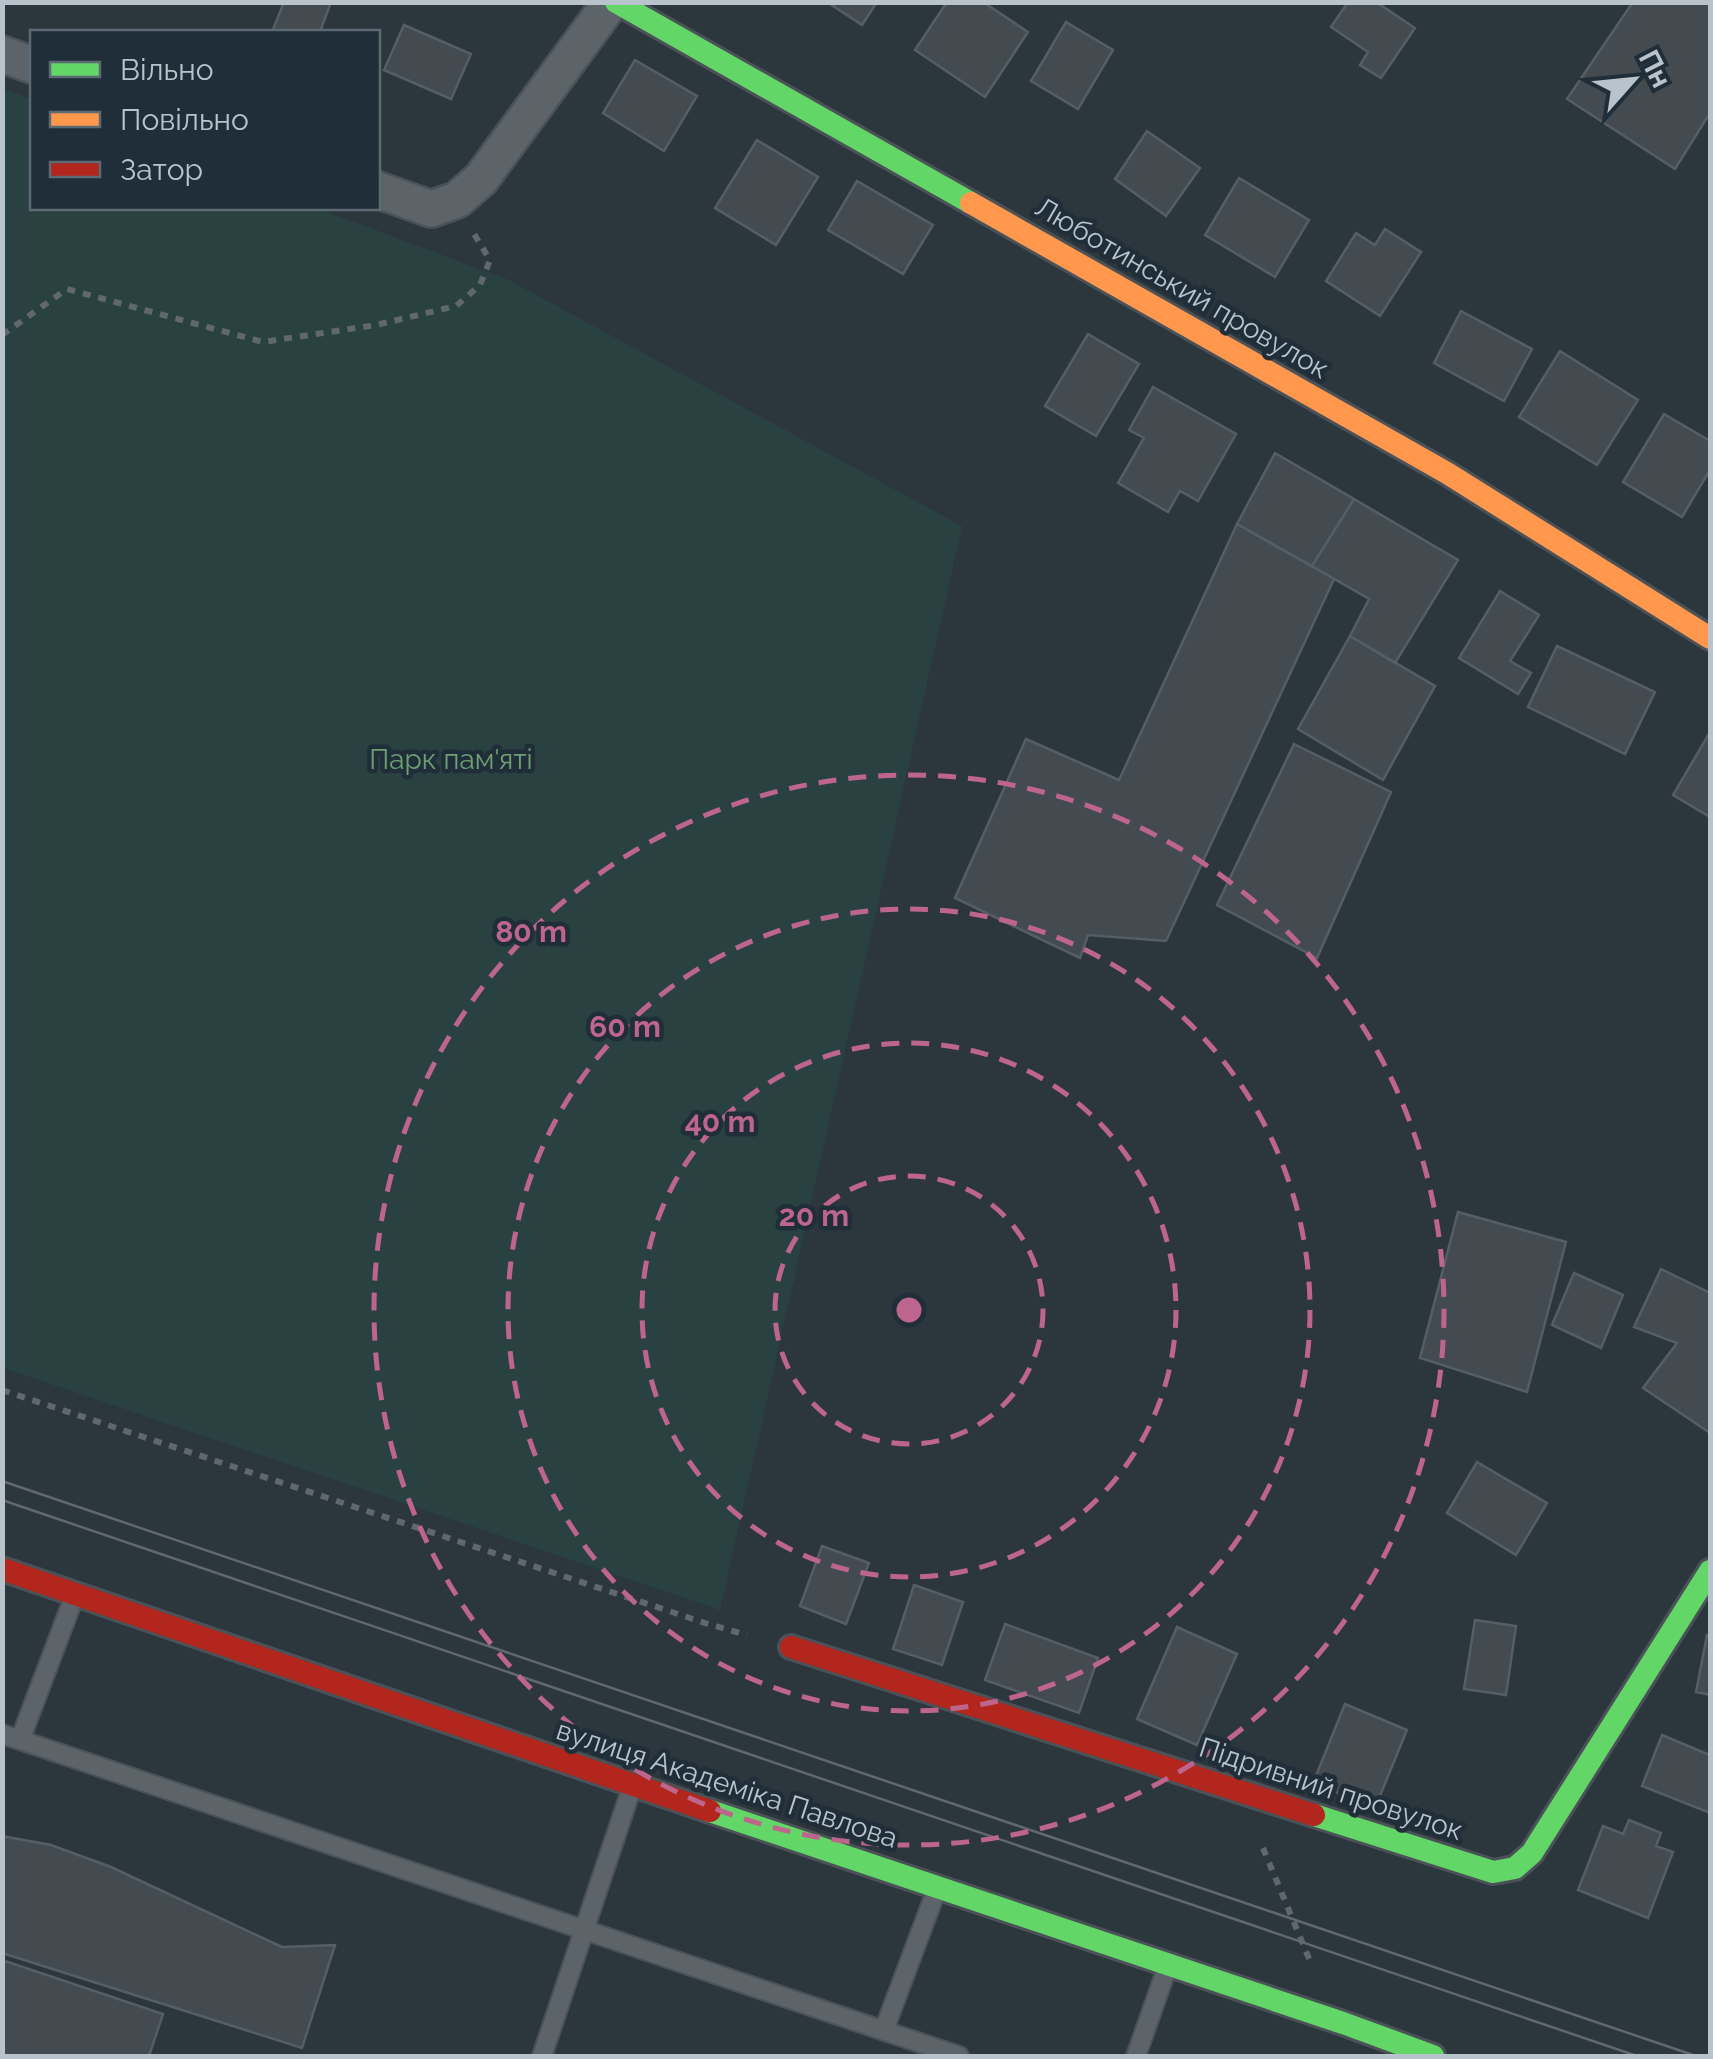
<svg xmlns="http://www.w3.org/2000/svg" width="1713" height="2059" font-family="Raleway,sans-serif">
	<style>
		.green { fill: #294241 }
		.building { fill: #434b51; stroke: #555e64; stroke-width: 2.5 }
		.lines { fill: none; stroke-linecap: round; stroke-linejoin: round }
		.lane-casing { stroke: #4b5257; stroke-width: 22 }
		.street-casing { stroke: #4b5257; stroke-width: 40 }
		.fast-casing { stroke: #4b5257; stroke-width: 28 }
		.slow-casing { stroke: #4b5257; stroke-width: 28 }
		.jam-casing { stroke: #4b5257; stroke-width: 28 }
		.path { stroke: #61686d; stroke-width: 6; stroke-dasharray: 8 8; stroke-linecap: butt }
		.lane { stroke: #5d6469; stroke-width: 18 }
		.street { stroke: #5d6469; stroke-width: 35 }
		.fast { stroke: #63d668; stroke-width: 22 }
		.slow { stroke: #ff974d; stroke-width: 22 }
		.jam { stroke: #b3261e; stroke-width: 22 }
		.tram { stroke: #61686e; stroke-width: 2.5 }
		.ring { fill: none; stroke: #be658e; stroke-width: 5; stroke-dasharray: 18 12 }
		.labels { text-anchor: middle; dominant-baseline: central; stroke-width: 9; stroke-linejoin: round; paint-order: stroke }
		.street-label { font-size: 28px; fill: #b8c3cc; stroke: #1f2e38 }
		.park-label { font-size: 28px; fill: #6e9e71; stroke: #1f2e38 }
		.centre { fill: #be658e; stroke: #1f2e38; stroke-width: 5 }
		.ring-label { font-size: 30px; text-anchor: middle; font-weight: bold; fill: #be658e; stroke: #1f2e38; stroke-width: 9; stroke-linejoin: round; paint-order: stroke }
	</style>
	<rect width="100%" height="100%" fill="#2c363d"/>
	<path class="green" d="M 3,88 L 32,100 L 32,208 L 317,208 L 509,280 L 962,526 L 720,1610 L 3,1368 Z"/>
	<path class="building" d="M 284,2 L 331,2 L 320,32 L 272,32 Z
		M 827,2 L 877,2 L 862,25 Z
		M 947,2 L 983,2 L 1028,32 L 985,97 L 915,50 Z
		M 1348,2 L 1376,2 L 1415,28 L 1381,78 L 1360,65 L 1368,52 L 1331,27 Z
		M 1633,2 L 1710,2 L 1710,113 L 1675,169 L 1567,99 Z
		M 1066,22 L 1113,50 L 1078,109 L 1031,81 Z
		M 404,25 L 471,54 L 451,99 L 384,70 Z
		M 635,60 L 697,96 L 664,151 L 603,113 Z
		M 1147,131 L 1200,168 L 1166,216 L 1115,179 Z
		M 757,140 L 818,177 L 776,245 L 715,208 Z
		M 1239,178 L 1309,220 L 1275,277 L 1205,235 Z
		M 857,181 L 933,225 L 903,274 L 828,230 Z
		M 1385,229 L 1421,252 L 1380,316 L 1326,281 L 1356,233 L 1375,245 Z
		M 1461,311 L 1532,349 L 1504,401 L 1434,363 Z
		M 1088,334 L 1139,364 L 1096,436 L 1045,406 Z
		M 1560,351 L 1638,400 L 1597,465 L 1519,417 Z
		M 1153,387 L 1236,434 L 1198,501 L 1180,491 L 1168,512 L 1118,483 L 1144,438 L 1129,430 Z
		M 1664,414 L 1710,441 L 1710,470 L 1682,517 L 1623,482 Z
		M 1275,453 L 1354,499 L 1312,566 L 1237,524 Z
		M 1354,499 L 1458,560 L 1395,663 L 1350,636 L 1369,599 L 1312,566 Z
		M 1237,524 L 1334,579 L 1166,941 L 1088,935 L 1080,958 L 955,898 L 1026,739 L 1119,780 Z
		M 1500,591 L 1539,615 L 1510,661 L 1531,673 L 1518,694 L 1459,658 Z
		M 1350,636 L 1435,686 L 1383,780 L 1298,729 Z
		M 1557,646 L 1655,692 L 1625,754 L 1528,707 Z
		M 1710,732 L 1710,817 L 1673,795 Z
		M 1294,744 L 1391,792 L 1317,958 L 1217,905 Z
		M 1458,1212 L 1566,1242 L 1527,1392 L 1420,1358 Z
		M 1661,1269 L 1710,1293 L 1710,1433 L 1643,1388 L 1677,1343 L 1634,1327 Z
		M 1574,1273 L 1623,1295 L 1601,1348 L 1552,1325 Z
		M 1477,1462 L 1547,1503 L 1516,1555 L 1447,1513 Z
		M 822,1546 L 869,1563 L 846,1624 L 800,1606 Z
		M 914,1585 L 963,1602 L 942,1665 L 893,1649 Z
		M 1475,1620 L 1516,1626 L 1506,1695 L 1464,1689 Z
		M 1005,1624 L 1098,1658 L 1079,1713 L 985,1680 Z
		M 1177,1627 L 1237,1654 L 1197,1745 L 1137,1719 Z
		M 1707,1635 L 1710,1636 L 1710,1695 L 1696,1692 Z
		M 1345,1704 L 1407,1730 L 1375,1808 L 1313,1783 Z
		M 1662,1735 L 1710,1755 L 1710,1813 L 1642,1786 Z
		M 1629,1820 L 1661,1833 L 1656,1846 L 1673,1852 L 1648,1918 L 1578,1890 L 1603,1826 L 1623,1834 Z
		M 2,1836 L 51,1845 L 111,1867 L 282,1947 L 335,1945 L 302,2048 L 2,1953 Z
		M 2,1960 L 163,2014 L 149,2056 L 2,2056 Z"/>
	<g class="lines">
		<g class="lane-casing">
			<path id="lane" d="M 2,1734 L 959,2056
				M 20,1740 L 73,1600
				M 884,2030 L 935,1894
				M 542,2056 L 631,1790
				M 1136,2056 L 1167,1968"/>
		</g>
		<g class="street-casing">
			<path id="street" d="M 2,54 L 32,65
				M 378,190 L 431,209 L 457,200 L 481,179 L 611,2"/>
		</g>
		<g class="fast-casing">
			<path id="fast" d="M 616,2 L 971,203
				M 710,1811 L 1343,2023 L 1433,2056
				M 1314,1815 L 1493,1872 L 1515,1868 L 1532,1853 L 1710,1571"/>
		</g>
		<g class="slow-casing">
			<path id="slow" d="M 971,203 L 1447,473 L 1710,638"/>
		</g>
		<g class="jam-casing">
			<path id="jam" d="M 2,1569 L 710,1811
				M 791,1647 L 1314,1815"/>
		</g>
		<path class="path" d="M 2,335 L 67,289 L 263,342 L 376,325 L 456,306 L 480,285 L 490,260 L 474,234
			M 2,1390 L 708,1624 L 747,1635
			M 1263,1848 L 1310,1961"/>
		<use href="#lane" class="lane"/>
		<use href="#street" class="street"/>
		<use href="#fast" class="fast"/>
		<use href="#slow" class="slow"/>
		<use href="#jam" class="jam"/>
		<path class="tram" d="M 2,1481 L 1696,2056
			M 2,1500 L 1637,2056"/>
	</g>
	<g class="ring">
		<circle cx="909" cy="1310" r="134"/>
		<circle cx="909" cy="1310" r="267"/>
		<circle cx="909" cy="1310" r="401"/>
		<circle cx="909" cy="1310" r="535"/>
	</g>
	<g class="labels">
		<g class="street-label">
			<text transform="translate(1182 288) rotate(30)">Люботинський провулок</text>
			<text transform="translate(727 1784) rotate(18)">вулиця Академіка Павлова</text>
			<text transform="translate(1331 1789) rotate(18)">Підривний провулок</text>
		</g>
		<g class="park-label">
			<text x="451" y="759">Парк пам'яті</text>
		</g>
	</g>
	<circle cx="909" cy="1310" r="15" class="centre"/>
	<g class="ring-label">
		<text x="531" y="942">80 m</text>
		<text x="625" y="1037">60 m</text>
		<text x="720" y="1132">40 m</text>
		<text x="814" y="1226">20 m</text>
	</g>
	<rect width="1713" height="2059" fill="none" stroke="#b8c3cc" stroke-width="10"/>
	<rect x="30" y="30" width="350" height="180" fill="#1f2e38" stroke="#5c6a73" stroke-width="2.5"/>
	<rect x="50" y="62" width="50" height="15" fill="#63d668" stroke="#5c6a73" stroke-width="2.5"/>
	<text x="120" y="80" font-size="30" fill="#b8c3cc">Вільно</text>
	<rect x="50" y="112" width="50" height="15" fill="#ff974d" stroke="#5c6a73" stroke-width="2.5"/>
	<text x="120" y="130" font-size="30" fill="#b8c3cc">Повільно</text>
	<rect x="50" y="162" width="50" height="15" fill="#b3261e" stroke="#5c6a73" stroke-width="2.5"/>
	<text x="120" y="180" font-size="30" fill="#b8c3cc">Затор</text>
	<g transform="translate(1633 80) rotate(63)" stroke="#1f2e38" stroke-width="8" paint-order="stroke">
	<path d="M0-8L18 38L0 25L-18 38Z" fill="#b8c3cc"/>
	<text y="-15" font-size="28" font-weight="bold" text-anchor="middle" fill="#b8c3cc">Пн</text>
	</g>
</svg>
